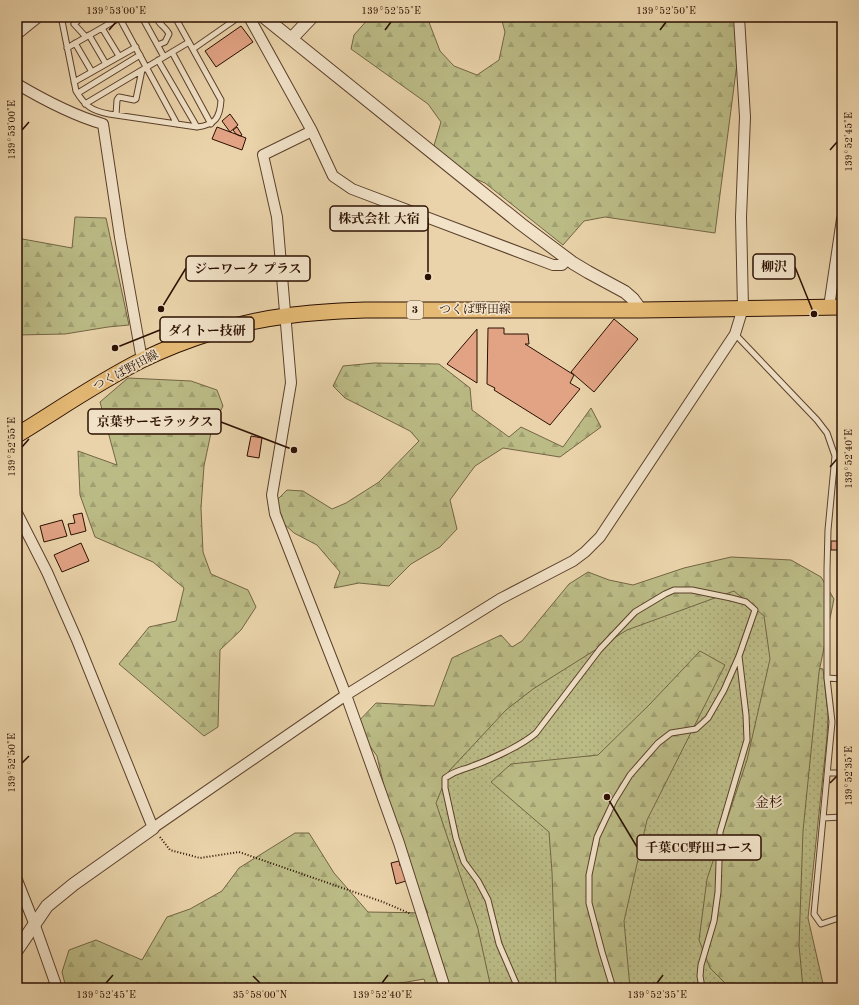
<svg xmlns="http://www.w3.org/2000/svg" width="859" height="1005" font-family="'Old Standard TT','Noto Serif JP',serif">
	<style>
		.grass { fill: url(#grass-dots); stroke: #736544 }
		.forest { fill: url(#forest-firs); stroke: #736544 }
		.building { fill: #e1a384; stroke: #2b0f01 }
		.lines { fill: none; stroke-linecap: round; stroke-linejoin: round }
		.service-casing { stroke: #5b402b; stroke-width: 7 }
		.minor-casing { stroke: #5b402b; stroke-width: 12 }
		.tertiary-casing { stroke: #5b402b; stroke-width: 14 }
		.primary-casing { stroke: #2b0f01; stroke-width: 17 }
		.path { stroke: #2b0f01; stroke-width: 2; stroke-dasharray: 1 2; stroke-linecap: butt }
		.service { stroke: #f1e2c8; stroke-width: 5 }
		.minor { stroke: #f1e2c8; stroke-width: 10 }
		.tertiary { stroke: #f1e2c8; stroke-width: 12 }
		.primary { stroke: #e5ba75; stroke-width: 15 }
		.ticks { fill: none; stroke: #2b0f01; stroke-width: 1.5 }
		.labels { text-anchor: middle; dominant-baseline: central; stroke-width: 3.5; stroke-linejoin: round; paint-order: stroke }
		.shield { fill: #f1e2c8; stroke: #664e3d; stroke-width: 1 }
		.shield-label { font-size: 11px; font-weight: bold; fill: #2b0f01 }
		.street-label { font-size: 12px; fill: #2b0f01; stroke: #f1e2c8 }
		.quarter-label { font-size: 14px; fill: #2b0f01; stroke: #f1e2c8 }
		.leader { fill: none; stroke: #2b0f01; stroke-width: 1.5 }
		.callout-dot { fill: #2b0f01; stroke: #f1e2c8; stroke-width: 1.5 }
		.callout { fill: #f1e2c8; stroke: #2b0f01; stroke-width: 1.5 }
		.callout-label { font-size: 13px; text-anchor: middle; font-weight: bold; fill: #2b0f01 }
		.neatline { fill: none; stroke: #2b0f01; stroke-width: 1.5 }
		.ticks-label { font-size: 10px; text-anchor: middle; fill: #2b0f01 }
	</style>
	<defs>
		<pattern id="grass-dots" width="8" height="8" patternUnits="userSpaceOnUse"><rect width="8" height="8" fill="#bbbb86"/><path d="M2 2h.1M6 6h.1" fill="none" stroke="#a1a072" stroke-width="1.8" stroke-linecap="round"/></pattern>
		<pattern id="forest-firs" width="22" height="20" patternUnits="userSpaceOnUse"><rect width="22" height="20" fill="#bbbb86"/><path d="M5 1l3.5 6h-7zM16 11l3.5 6h-7z" fill="#a1a072"/></pattern>
	</defs>
	<rect width="100%" height="100%" fill="#ead3aa"/>
	<filter id="stains"><feTurbulence type="fractalNoise" baseFrequency=".005" numOctaves="4"/><feColorMatrix values="0 0 0 0 .2 0 0 0 0 .09 0 0 0 0 .02 0 0 0 .5 -.17"/></filter>
	<radialGradient id="worn" r=".72"><stop offset=".6" stop-color="#630" stop-opacity="0"/><stop offset="1" stop-color="#630" stop-opacity=".3"/></radialGradient>
	<path class="grass" d="M 675,585 L 795,588 L 777,661 L 823,669 L 828,714 L 827,737 L 808,918 L 824,988 L 459,988 L 381,768 Z"/>
	<path class="forest" d="M 370,17 L 427,17 L 440,51 L 454,66 L 477,75 L 499,60 L 505,32 L 501,17 L 743,17 L 715,233 L 605,217 L 584,221 L 563,245 L 485,183 L 430,159 L 441,122 L 428,104 L 351,49 L 354,35 Z
		M 75,217 L 106,218 L 129,325 L 108,327 L 65,334 L 17,335 L 17,238 L 72,248 Z
		M 374,363 L 439,364 L 470,388 L 472,410 L 509,437 L 521,427 L 563,447 L 591,408 L 601,427 L 560,457 L 503,448 L 475,466 L 450,500 L 457,529 L 440,547 L 411,564 L 389,586 L 359,583 L 334,588 L 340,572 L 317,545 L 294,533 L 268,509 L 287,490 L 303,491 L 332,509 L 346,503 L 379,482 L 419,441 L 410,431 L 345,398 L 333,386 L 343,366 Z
		M 128,378 L 191,381 L 217,390 L 223,406 L 212,428 L 204,466 L 201,508 L 203,552 L 211,574 L 248,590 L 256,607 L 241,630 L 220,650 L 218,727 L 204,736 L 119,664 L 149,627 L 176,621 L 184,588 L 153,562 L 95,537 L 80,495 L 78,451 L 117,465 L 100,402 Z
		M 731,557 L 791,560 L 821,577 L 834,599 L 819,672 L 803,831 L 799,945 L 803,988 L 730,988 L 710,968 L 699,940 L 707,879 L 747,760 L 770,659 L 764,616 L 734,591 L 627,630 L 533,689 L 506,710 L 449,771 L 436,803 L 478,929 L 491,988 L 427,988 L 424,979 L 372,988 L 66,988 L 62,972 L 69,950 L 96,940 L 142,960 L 167,917 L 190,909 L 222,891 L 239,868 L 295,833 L 309,833 L 334,873 L 368,912 L 428,913 L 408,870 L 385,791 L 377,756 L 355,725 L 376,703 L 434,706 L 452,658 L 501,635 L 512,647 L 522,641 L 569,584 L 588,572 L 609,580 L 633,585 L 684,568 Z
		M 700,651 L 725,665 L 647,820 L 624,921 L 630,988 L 556,988 L 552,872 L 549,832 L 491,782 L 511,764 L 598,755 L 650,704 Z"/>
	<path class="building" d="M 241,26 L 253,42 L 216,67 L 205,51 Z
		M 230,114 L 238,125 L 230,132 L 222,121 Z
		M 217,127 L 246,138 L 242,150 L 212,139 Z
		M 237,127 L 242,135 L 240,136 L 236,134 L 233,130 Z
		M 614,319 L 638,339 L 594,392 L 571,372 Z
		M 488,328 L 504,328 L 504,334 L 528,334 L 529,344 L 525,344 L 574,375 L 570,383 L 580,389 L 550,425 L 494,390 L 495,388 L 487,384 Z
		M 477,329 L 477,383 L 447,364 Z
		M 251,436 L 262,438 L 259,458 L 247,456 Z
		M 82,513 L 86,531 L 71,535 L 68,524 L 75,523 L 73,515 Z
		M 62,520 L 67,536 L 44,542 L 40,526 Z
		M 838,537 L 842,537 L 842,550 L 831,550 L 831,541 L 838,541 Z
		M 81,543 L 89,561 L 62,572 L 54,555 Z
		M 399,861 L 400,866 L 402,865 L 406,881 L 396,884 L 391,863 Z"/>
	<g class="lines">
		<g class="service-casing">
			<path id="service" d="M 63,17 L 62,21 L 76,91 C 85,106 92,111 109,114 L 197,127 C 215,125 220,118 221,100 L 175,17
				M 82,17 L 74,24 L 86,37
				M 119,17 L 177,124
				M 142,17 L 164,57
				M 156,17 C 159,25 166,27 169,34 L 165,42 L 158,45
				M 102,28 L 119,56
				M 89,35 L 106,64
				M 75,43 L 92,72
				M 67,48 L 121,17
				M 193,49 L 239,17
				M 172,52 L 211,124
				M 158,60 L 197,127
				M 74,82 L 136,47
				M 78,93 L 140,55
				M 85,104 L 189,42
				M 116,115 L 117,100 L 119,97 L 134,100 L 136,99 L 142,70
				M 735,334 L 817,420 L 827,433 L 835,456 L 828,530 L 827,569 L 827,678 L 832,722 L 814,914 L 821,924 L 842,917
				M 835,456 L 842,458
				M 827,678 L 842,679
				M 828,773 L 842,773
				M 823,818 L 842,817
				M 518,988 L 499,944 L 488,900 L 478,881 L 464,862 L 456,838 L 445,788 L 445,778 C 456,770 459,771 470,767 C 490,760 521,746 536,733 L 600,649 L 635,612 L 665,594 L 674,590 L 692,590 L 731,598 L 746,602 L 755,610 L 739,656 L 724,690 L 708,718 L 696,729 L 671,733 L 658,743 L 630,775 L 614,801 L 597,837 L 589,875 L 589,903 L 602,952 L 613,988
				M 702,988 L 700,976 L 701,965 L 714,921 L 718,892 L 720,832 L 747,740 L 746,715 L 739,656"/>
		</g>
		<g class="minor-casing">
			<path id="minor" d="M 249,17 L 312,131 L 333,176 L 352,189 L 553,265 L 562,265 L 568,259
				M 17,34 L 38,17
				M 17,84 C 44,100 72,115 103,124 L 120,237 L 142,360
				M 312,131 L 263,155 L 277,217 L 291,383 L 272,495 L 275,514 L 346,695 L 399,843 L 445,988
				M 829,307 L 842,219
				M 17,513 L 47,572 L 77,640 L 153,828 L 346,695 L 500,599 L 573,561 L 585,552 L 600,537 L 735,334 L 743,308 L 741,217 L 745,117 L 739,17
				M 17,880 L 34,923 L 57,988"/>
		</g>
		<g class="tertiary-casing">
			<path id="tertiary" d="M 264,17 L 521,224 L 573,263 L 588,272 L 625,292 L 633,299 L 641,310
				M 291,39 L 312,17
				M 17,950 L 47,906 L 74,884 L 153,828"/>
		</g>
		<g class="primary-casing">
			<path id="primary" d="M 17,435 C 58,410 98,382 142,360 C 185,339 238,322 286,316 C 312,312 338,311 365,310 L 641,310 L 842,307"/>
		</g>
		<path class="path" d="M 160,837 L 170,850 L 200,858 L 239,852 L 383,902 L 411,914"/>
		<use href="#service" class="service"/>
		<use href="#minor" class="minor"/>
		<use href="#tertiary" class="tertiary"/>
		<use href="#primary" class="primary"/>
	</g>
	<path class="ticks" d="M 109,30 L 116,22M 385,30 L 391,22M 660,30 L 666,22M 22,130 L 29,122M 830,150 L 837,142M 22,447 L 29,439M 830,467 L 837,459M 22,763 L 29,756M 830,783 L 837,776M 253,976 L 260,983M 106,983 L 113,975M 382,983 L 388,975M 657,983 L 663,975"/>
	<g class="labels">
		<rect class="shield" x="407" y="301" width="16" height="18" rx="3"/>
		<g class="shield-label">
			<text x="415" y="310">3</text>
		</g>
		<g class="street-label">
			<text x="475" y="310">つくば野田線</text>
			<text transform="translate(126 371) rotate(-28)">つくば野田線</text>
		</g>
		<g class="quarter-label">
			<text x="769" y="803">金杉</text>
		</g>
	</g>
	<path class="leader" d="M428 277L428 218M814 314L795 267M161 309L186 268M115 348L160 330M294 450L221 422M607 797L637 847"/>
	<g class="callout-dot">
		<circle cx="428" cy="277" r="4"/>
		<circle cx="814" cy="314" r="4"/>
		<circle cx="161" cy="309" r="4"/>
		<circle cx="115" cy="348" r="4"/>
		<circle cx="294" cy="450" r="4"/>
		<circle cx="607" cy="797" r="4"/>
	</g>
	<g class="callout">
		<rect x="330" y="206" width="98" height="25" rx="4"/>
		<rect x="753" y="254" width="42" height="25" rx="4"/>
		<rect x="186" y="256" width="124" height="25" rx="4"/>
		<rect x="160" y="317" width="94" height="25" rx="4"/>
		<rect x="88" y="409" width="133" height="25" rx="4"/>
		<rect x="637" y="835" width="124" height="25" rx="4"/>
	</g>
	<g class="callout-label">
		<text x="379" y="223">株式会社 大宿</text>
		<text x="774" y="271">柳沢</text>
		<text x="248" y="273">ジーワーク プラス</text>
		<text x="207" y="335">ダイトー技研</text>
		<text x="155" y="426">京葉サーモラックス</text>
		<text x="699" y="852">千葉CC野田コース</text>
	</g>
	<rect width="859" height="1005" fill="none" stroke="#ead3aa" stroke-width="44"/>
	<rect x="22" y="22" width="815" height="961" class="neatline"/>
	<g class="ticks-label">
		<text x="116" y="14">139°53'00"E</text>
		<text x="391" y="14">139°52'55"E</text>
		<text x="666" y="14">139°52'50"E</text>
		<text transform="translate(11 130) rotate(-90)" y="4">139°53'00"E</text>
		<text transform="translate(848 142) rotate(-90)" y="4">139°52'45"E</text>
		<text transform="translate(11 447) rotate(-90)" y="4">139°52'55"E</text>
		<text transform="translate(848 459) rotate(-90)" y="4">139°52'40"E</text>
		<text transform="translate(11 763) rotate(-90)" y="4">139°52'50"E</text>
		<text transform="translate(848 776) rotate(-90)" y="4">139°52'35"E</text>
		<text x="106" y="998">139°52'45"E</text>
		<text x="260" y="998">35°58'00"N</text>
		<text x="382" y="998">139°52'40"E</text>
		<text x="657" y="998">139°52'35"E</text>
	</g>
	<rect width="100%" height="100%" filter="url(#stains)"/>
	<rect width="100%" height="100%" fill="url(#worn)"/>
</svg>
